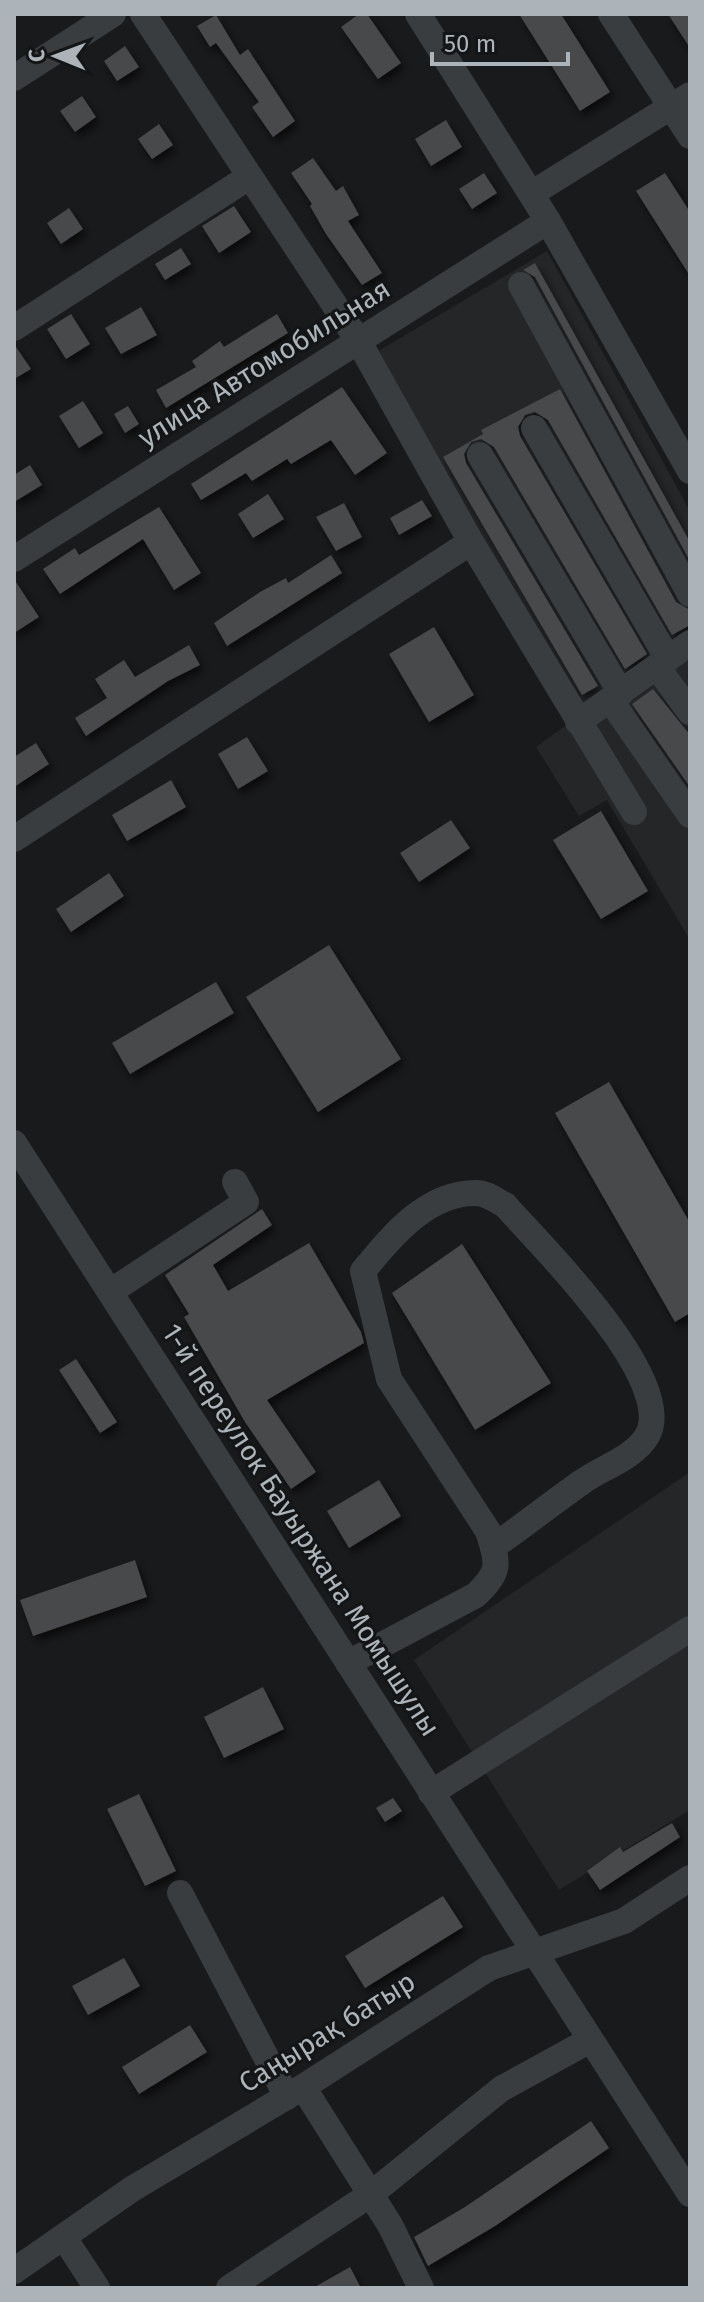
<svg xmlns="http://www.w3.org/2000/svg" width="704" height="2302" font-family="'Fira Sans',sans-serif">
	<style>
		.built { fill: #252628 }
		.building { fill: #46484b; filter: url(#shadow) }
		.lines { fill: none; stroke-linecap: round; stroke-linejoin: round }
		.minor { stroke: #3a3d40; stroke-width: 26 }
		.labels { text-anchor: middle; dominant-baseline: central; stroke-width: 6; stroke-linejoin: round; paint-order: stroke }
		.street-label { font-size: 28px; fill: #acb4ba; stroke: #141516 }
	</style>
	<defs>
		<filter id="shadow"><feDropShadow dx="3.5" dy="5.5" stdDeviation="4" flood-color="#0009"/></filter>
	</defs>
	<rect width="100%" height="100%" fill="#191a1b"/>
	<path class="built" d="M 547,251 L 690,511 L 690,940 L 607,800 L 579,816 L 536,747 L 583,713 L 375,353 Z
		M 690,1472 L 690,1810 L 559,1890 L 414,1660 Z"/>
	<path class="building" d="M 359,14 L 367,14 L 401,63 L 378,79 L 341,27 Z
		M 519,14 L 561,14 L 610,92 L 580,111 Z
		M 668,14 L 690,14 L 690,48 Z
		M 216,15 L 240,55 L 248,49 L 295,121 L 273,137 L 252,107 L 259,102 L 216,43 L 210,47 L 197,26 Z
		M 125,46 L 139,67 L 117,81 L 104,61 Z
		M 82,96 L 96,117 L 75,132 L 60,111 Z
		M 446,120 L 462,147 L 431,166 L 415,139 Z
		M 159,124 L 173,145 L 152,159 L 138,139 Z
		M 313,158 L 336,191 L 343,186 L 359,215 L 348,221 L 382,273 L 362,285 L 326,234 L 310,206 L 312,204 L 291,173 Z
		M 484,173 L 497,193 L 472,209 L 459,189 Z
		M 665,173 L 690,212 L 690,276 L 636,191 Z
		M 234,206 L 251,232 L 219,253 L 202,226 Z
		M 69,208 L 83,229 L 61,244 L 47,223 Z
		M 181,248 L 191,264 L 165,280 L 155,264 Z
		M 535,263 L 690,542 L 690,561 L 535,277 L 523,270 Z
		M 141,307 L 157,335 L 121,354 L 105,328 Z
		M 71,314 L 90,344 L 66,359 L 47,329 Z
		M 277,314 L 288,333 L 166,408 L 156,390 L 196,367 L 192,361 L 220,341 L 224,347 Z
		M 14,344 L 31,369 L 14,379 Z
		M 342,387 L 387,453 L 355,475 L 331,440 L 291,464 L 287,459 L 252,481 L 246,473 L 201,500 L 191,484 Z
		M 560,389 L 676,602 L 690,610 L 690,625 L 672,635 L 548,420 L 535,412 L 525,415 L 518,427 L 520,436 L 647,654 L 625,669 L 494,447 L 481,439 L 471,442 L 464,454 L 466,463 L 598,686 L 582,695 L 443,457 L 483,434 L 481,430 Z
		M 83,401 L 103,433 L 79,448 L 59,416 Z
		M 128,406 L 139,424 L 125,433 L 114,414 Z
		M 30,465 L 42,485 L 14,502 L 14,475 Z
		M 268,494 L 284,519 L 253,538 L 238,514 Z
		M 422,500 L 432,516 L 399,535 L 390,518 Z
		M 344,503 L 362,537 L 336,551 L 316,517 Z
		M 159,507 L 201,573 L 174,590 L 143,539 L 60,594 L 43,569 L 75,548 L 79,555 Z
		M 331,555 L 342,573 L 227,646 L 214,623 L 260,592 L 286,578 L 288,583 Z
		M 14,579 L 39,617 L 14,633 Z
		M 434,627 L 474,695 L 429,722 L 389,654 Z
		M 189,645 L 200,665 L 168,681 L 86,736 L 75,718 L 107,698 L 95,679 L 124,660 L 135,677 Z
		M 653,689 L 690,735 L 690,787 L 632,704 Z
		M 247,737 L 268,771 L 238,789 L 218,754 Z
		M 36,743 L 49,764 L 14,787 L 14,757 Z
		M 171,780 L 186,807 L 127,841 L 112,815 Z
		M 601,811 L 648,891 L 601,919 L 553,840 Z
		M 451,820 L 470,848 L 419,882 L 400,853 Z
		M 109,873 L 124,896 L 71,932 L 56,909 Z
		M 329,945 L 401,1059 L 318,1112 L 246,997 Z
		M 216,982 L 234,1013 L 130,1074 L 112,1043 Z
		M 609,1082 L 690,1223 L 690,1313 L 675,1322 L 555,1113 Z
		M 262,1209 L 272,1225 L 213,1265 L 228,1291 L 309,1243 L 361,1332 L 364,1343 L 267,1400 L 316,1472 L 291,1489 L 245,1422 L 184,1317 L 189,1314 L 165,1275 Z
		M 462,1244 L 551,1383 L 475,1430 L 392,1293 Z
		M 76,1359 L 117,1422 L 100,1433 L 59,1370 Z
		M 379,1480 L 401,1516 L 349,1548 L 327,1511 Z
		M 135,1560 L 147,1597 L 33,1636 L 20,1600 Z
		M 263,1687 L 284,1729 L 224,1758 L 204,1717 Z
		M 139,1794 L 176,1871 L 145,1886 L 107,1809 Z
		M 393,1798 L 402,1811 L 385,1822 L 376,1808 Z
		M 672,1823 L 680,1837 L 600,1890 L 587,1871 L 620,1847 L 623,1852 Z
		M 443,1896 L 463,1927 L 365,1988 L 345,1956 Z
		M 124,1958 L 140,1986 L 88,2015 L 72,1986 Z
		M 190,2025 L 207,2052 L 139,2094 L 122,2067 Z
		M 591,2121 L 609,2148 L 495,2226 L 428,2266 L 414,2237 L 465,2207 Z
		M 350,2267 L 361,2288 L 313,2288 Z"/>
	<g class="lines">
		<path class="minor" d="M 418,14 L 548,221 L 690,471
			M 611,14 L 690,136
			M 14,78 L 113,14
			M 531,194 L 690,95
			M 521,285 L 690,594
			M 14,328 L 249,177
			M 534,428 L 668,659
			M 480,455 L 621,693
			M 471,542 L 634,812
			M 14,559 L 548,221
			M 657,667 L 690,712
			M 611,701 L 690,815
			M 578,722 L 690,643
			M 14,839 L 471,542 L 359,342 L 143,14
			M 14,1143 L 690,2194
			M 110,1292 L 246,1202 L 235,1182
			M 348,1663 L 476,1595 C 502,1570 498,1563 488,1531 L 389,1379 L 363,1271 C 392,1236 427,1192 477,1193 C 486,1193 497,1201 505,1205 C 540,1245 679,1381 647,1436 C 634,1458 601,1468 582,1482 C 552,1503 523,1526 493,1547
			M 431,1793 L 690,1629
			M 180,1893 L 287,2097
			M 303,2087 L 390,2225 L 421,2288
			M 65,2239 L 97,2288
			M 14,2271 L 132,2189 L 303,2087 L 489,1968 L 624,1921 L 690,1878
			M 229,2288 L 371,2194 L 501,2089 L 590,2040"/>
	</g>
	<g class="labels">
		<g class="street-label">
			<text transform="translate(264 363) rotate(-32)">улица Автомобильная</text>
			<text transform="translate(301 1530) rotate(57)">1-й переулок Бауыржана Момышулы</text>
			<text transform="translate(327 2032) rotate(-32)">Саңырақ батыр</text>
		</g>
	</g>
	<rect width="704" height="2302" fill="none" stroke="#acb4ba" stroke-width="32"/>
	<g transform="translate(56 56) rotate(271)" stroke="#141516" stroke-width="6" paint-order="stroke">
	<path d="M0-6L14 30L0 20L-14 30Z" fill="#acb4ba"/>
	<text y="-12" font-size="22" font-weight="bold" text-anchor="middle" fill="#acb4ba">С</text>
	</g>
	<path d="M432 52v12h136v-12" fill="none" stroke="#acb4ba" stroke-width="4"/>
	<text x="444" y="52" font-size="24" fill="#acb4ba" stroke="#141516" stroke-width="6" paint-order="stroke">50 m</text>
</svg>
